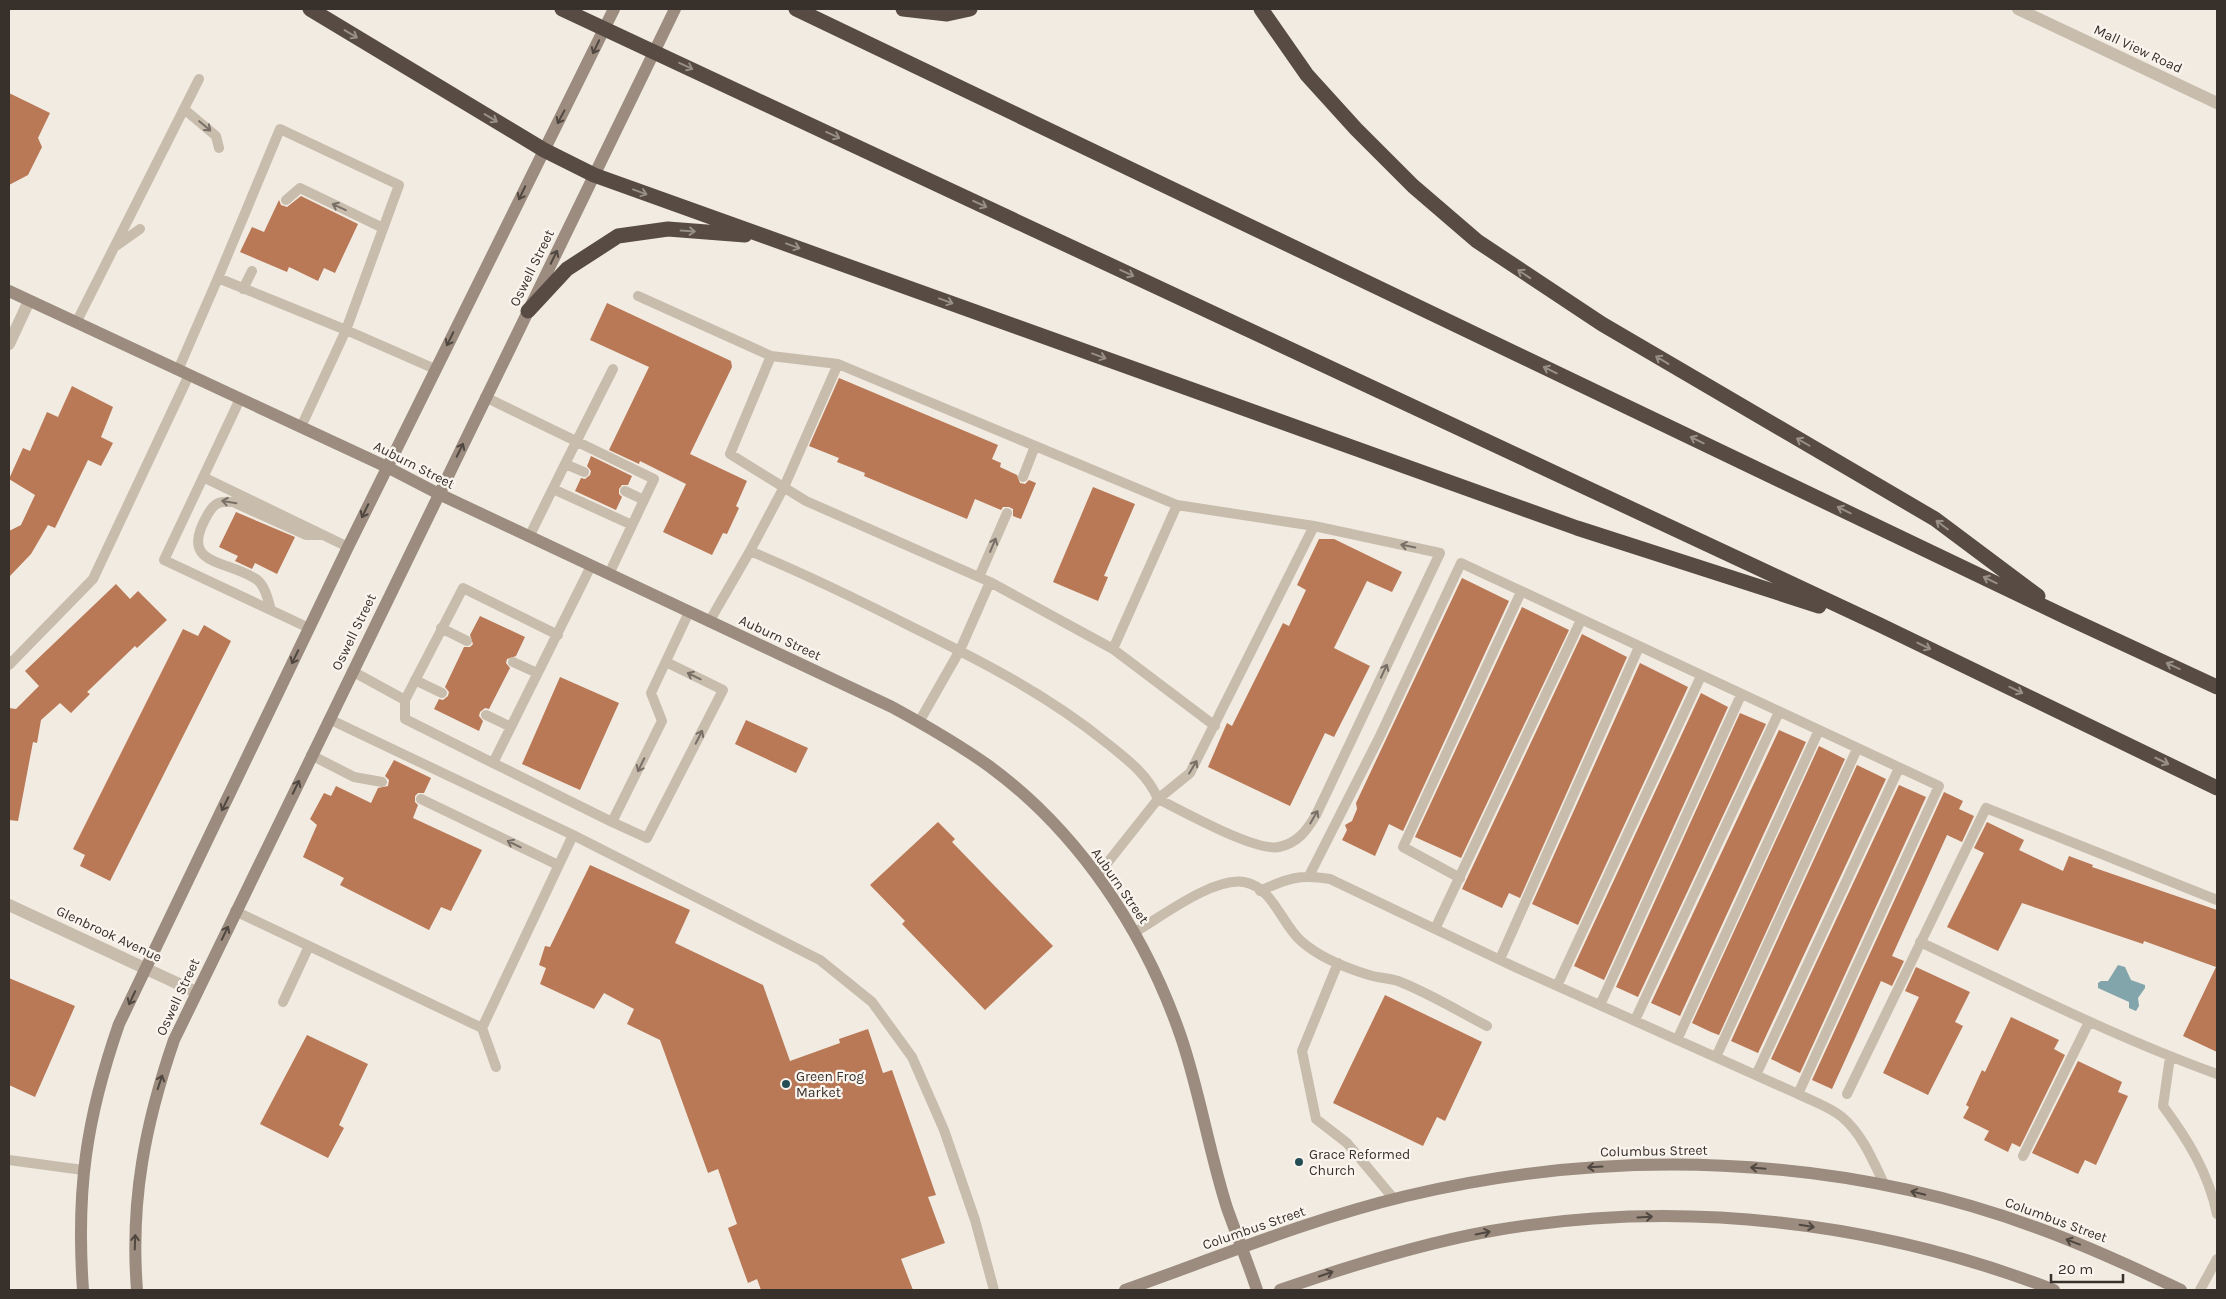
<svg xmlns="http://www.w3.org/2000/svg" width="2226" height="1299" font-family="Karla,sans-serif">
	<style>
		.water { fill: #82a5ab }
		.building { fill: #b97856 }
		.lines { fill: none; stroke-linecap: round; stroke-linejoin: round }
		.lane { stroke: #c8bcad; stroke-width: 10 }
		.street { stroke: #c8bcad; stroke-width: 12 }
		.secondary { stroke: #9b8c7f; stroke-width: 12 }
		.highway { stroke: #574b43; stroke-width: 15 }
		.oneway { stroke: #988f87 }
		.oneway2 { stroke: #504740 }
		.oneway3 { stroke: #786f66 }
		.poi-dot { fill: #254d54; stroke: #f9f4ed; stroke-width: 2 }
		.labels { text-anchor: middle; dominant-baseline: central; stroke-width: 4.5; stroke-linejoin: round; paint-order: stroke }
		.street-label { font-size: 14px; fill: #37302b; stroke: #f9f4ed }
		.poi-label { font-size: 14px; fill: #37302b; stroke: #f9f4ed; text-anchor: start }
	</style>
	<rect width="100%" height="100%" fill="#f1ebe1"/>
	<path class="water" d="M 2118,965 L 2125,967 L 2131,980 L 2145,985 L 2145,988 L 2138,998 L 2139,1006 L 2136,1011 L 2129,1008 L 2129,1002 L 2098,988 L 2098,983 L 2101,981 L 2108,981 Z"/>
	<path class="building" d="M 9,93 L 50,113 L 38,138 L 42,147 L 28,175 L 9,185 Z
		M 301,196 L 358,224 L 335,273 L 324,268 L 318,281 L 289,267 L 287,272 L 240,252 L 252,227 L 264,232 L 279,200 L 281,205 L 287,207 Z
		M 607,303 L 731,361 L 732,367 L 690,454 L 747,481 L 736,506 L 739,508 L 727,534 L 723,533 L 712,555 L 663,532 L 686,484 L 640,461 L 639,464 L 609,450 L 649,367 L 590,340 Z
		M 839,378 L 998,445 L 992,459 L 1001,463 L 1000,467 L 1017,475 L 1020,483 L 1025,484 L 1029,480 L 1036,483 L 1021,519 L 1013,516 L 1013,509 L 1009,507 L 1003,507 L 1001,510 L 975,499 L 967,519 L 864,476 L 865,473 L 837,462 L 839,458 L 809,446 Z
		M 72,386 L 113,407 L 101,437 L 113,443 L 101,466 L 88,460 L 55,528 L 48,525 L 31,554 L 9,577 L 9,531 L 21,525 L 35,495 L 9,479 L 23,448 L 30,451 L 47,412 L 58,417 Z
		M 591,456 L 632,476 L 628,485 L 622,485 L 619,489 L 619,494 L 622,497 L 616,510 L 575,491 L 581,478 L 585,479 L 590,475 L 591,471 L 587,466 Z
		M 1093,487 L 1135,504 L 1104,576 L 1108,577 L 1098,601 L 1053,582 Z
		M 236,512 L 295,537 L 277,574 L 255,563 L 252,569 L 235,561 L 238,556 L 219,547 Z
		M 1319,539 L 1334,539 L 1402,572 L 1392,592 L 1367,581 L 1334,648 L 1370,666 L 1334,737 L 1325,733 L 1290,806 L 1208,767 L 1227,723 L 1232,726 L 1283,623 L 1289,626 L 1306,590 L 1297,585 Z
		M 1462,578 L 1509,601 L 1403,831 L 1389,824 L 1375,856 L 1342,840 L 1347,830 L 1345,825 L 1352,821 L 1357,809 L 1356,803 Z
		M 116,584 L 130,599 L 138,591 L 167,620 L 137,648 L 135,646 L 87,692 L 90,694 L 71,713 L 60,703 L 41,720 L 37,743 L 33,742 L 18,821 L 9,820 L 9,708 L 16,709 L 39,686 L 25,671 Z
		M 1522,607 L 1569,630 L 1461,858 L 1415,837 Z
		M 480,616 L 525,637 L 516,656 L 507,659 L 506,663 L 510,668 L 489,709 L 485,708 L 480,712 L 479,716 L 483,721 L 479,731 L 434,709 L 439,699 L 443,700 L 448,696 L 449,692 L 445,687 L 464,647 L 470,647 L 473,644 L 470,635 Z
		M 204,625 L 231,641 L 110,881 L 80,866 L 85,855 L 73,849 L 183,629 L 198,636 Z
		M 1582,634 L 1627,657 L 1520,898 L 1509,893 L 1502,908 L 1462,889 Z
		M 1640,663 L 1688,687 L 1578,925 L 1532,904 Z
		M 560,677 L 619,703 L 580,790 L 522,764 Z
		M 1701,693 L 1728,707 L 1604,980 L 1574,966 Z
		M 1740,713 L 1766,724 L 1638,997 L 1616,987 Z
		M 746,720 L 808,748 L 796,773 L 735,744 Z
		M 1779,730 L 1806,742 L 1680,1016 L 1651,1003 Z
		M 1819,746 L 1845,759 L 1719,1035 L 1711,1032 L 1692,1023 Z
		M 394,760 L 431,778 L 424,793 L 418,793 L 415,796 L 415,802 L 418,805 L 413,818 L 482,850 L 451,911 L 441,907 L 429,930 L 340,885 L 344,878 L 303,857 L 317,825 L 310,819 L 324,793 L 331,796 L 336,786 L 371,803 L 378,788 L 388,786 L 389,780 L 385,776 Z
		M 1857,765 L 1886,779 L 1758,1053 L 1731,1041 Z
		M 1899,785 L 1926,797 L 1800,1073 L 1771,1059 Z
		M 1944,792 L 1963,801 L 1959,809 L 1974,816 L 1962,842 L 1947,835 L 1892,956 L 1904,961 L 1892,986 L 1881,981 L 1832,1089 L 1812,1080 Z
		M 938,822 L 955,839 L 952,842 L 1053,946 L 985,1010 L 902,924 L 905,921 L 870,885 Z
		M 1987,822 L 2024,840 L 2019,850 L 2063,871 L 2069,856 L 2093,865 L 2092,867 L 2217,910 L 2217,1052 L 2183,1036 L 2216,967 L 2144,941 L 2143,944 L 2022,903 L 1998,951 L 1947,927 L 1984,853 L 1974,848 Z
		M 590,865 L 690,910 L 675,943 L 763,985 L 790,1061 L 840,1043 L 839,1039 L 868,1029 L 883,1073 L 892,1070 L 936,1195 L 928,1197 L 945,1243 L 901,1259 L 913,1290 L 761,1290 L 757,1279 L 748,1283 L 728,1228 L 737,1224 L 718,1169 L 708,1173 L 660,1040 L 627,1024 L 634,1009 L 604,993 L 594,1009 L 540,984 L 546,968 L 539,965 L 545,946 L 550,947 Z
		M 1916,967 L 1970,992 L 1955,1022 L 1963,1026 L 1928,1095 L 1883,1073 L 1919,997 L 1905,991 Z
		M 9,978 L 75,1006 L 35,1097 L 9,1085 Z
		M 1385,995 L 1482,1042 L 1445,1121 L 1437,1117 L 1423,1146 L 1333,1103 Z
		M 2011,1017 L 2059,1040 L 2054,1049 L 2065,1055 L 2020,1147 L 2012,1143 L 2008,1152 L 1984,1140 L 1989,1131 L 1963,1118 L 1969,1107 L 1966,1105 L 1982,1070 L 1985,1072 Z
		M 307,1035 L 368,1064 L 339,1125 L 344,1128 L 328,1158 L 260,1124 Z
		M 2078,1061 L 2122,1082 L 2118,1092 L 2128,1096 L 2096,1165 L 2085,1160 L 2078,1174 L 2032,1153 Z"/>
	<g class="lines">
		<path class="lane" d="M 184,109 L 216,136 L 219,148
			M 286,200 L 300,188 L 383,228
			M 116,246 L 140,229
			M 243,289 L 252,271
			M 638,296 L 771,356
			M 76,323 L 199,79
			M 178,370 L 218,278
			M 485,397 L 654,479 L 644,500
			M 240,399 L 164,560 L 309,628
			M 301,427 L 346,330 L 218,278 L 280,129 L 399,185 L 346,330 L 435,369
			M 584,472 L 565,464 L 613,369
			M 203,477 L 348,547
			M 1023,477 L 1035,446
			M 553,489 L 632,525
			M 529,537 L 565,464
			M 750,551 L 784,487 L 838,364
			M 591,566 L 493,763 L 612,822
			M 609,574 L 644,500 L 625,491
			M 979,577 L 1007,513
			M 271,610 C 268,600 265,585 256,579 C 225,559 177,566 208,514 C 215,502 220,501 233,502 L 306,535 L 323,535
			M 709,622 L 750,551 C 805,574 859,600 912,627 C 981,661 1048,695 1108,744 C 1128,760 1148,775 1158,799 L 1097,876
			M 441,628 L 467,641
			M 1113,649 L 1177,505
			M 513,662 L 537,673
			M 666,662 L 723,690 L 647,838 L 612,822 L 662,721 L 651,693 L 689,612
			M 9,665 L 93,579 L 189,375
			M 352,671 L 405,700 L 405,719 L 493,763
			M 415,680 L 442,693
			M 405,700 L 463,588 L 558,635
			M 486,715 L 511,727
			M 329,719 L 573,835
			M 919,722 L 960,650 L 990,582
			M 1215,726 L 1113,649 L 990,582 L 806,501 L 730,454 L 771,356 L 838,364 L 1177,505 L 1314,526 L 1440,553 L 1316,815 C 1307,830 1298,843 1279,847 C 1255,852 1183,811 1158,799 L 1190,773 L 1314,526
			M 311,755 L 354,777 L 382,782
			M 421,799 L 558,865
			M 1460,878 L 1403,847 L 1521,592
			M 1260,891 C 1288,878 1300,874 1330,879 L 1517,968 L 1798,1094 L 1939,786 L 1461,563 L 1379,738 L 1309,876
			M 235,911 L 309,946
			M 1435,929 L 1581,620
			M 1135,932 C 1161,917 1213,877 1244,882 C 1273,887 1282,925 1301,941 C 1319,957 1346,968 1369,975 C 1378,978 1389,978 1398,981 C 1429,993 1458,1011 1487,1026
			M 1920,942 C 2018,988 2115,1037 2217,1074
			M 1500,959 L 1639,647
			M 1338,963 L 1302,1051 L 1316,1119 L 1347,1143 L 1394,1199
			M 1557,986 L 1701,676
			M 283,1002 L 309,946 L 482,1028 L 573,835 L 820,960 L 872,1002 L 912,1057 L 944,1130 L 975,1220 L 994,1290
			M 1600,1005 L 1741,695
			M 1635,1020 L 1779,712
			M 482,1028 L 496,1067
			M 1677,1040 L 1819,730
			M 1716,1057 L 1857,749
			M 2170,1057 L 2163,1106 C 2188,1140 2208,1172 2217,1214
			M 1756,1075 L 1899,768
			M 1798,1094 C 1812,1101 1830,1107 1842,1117 C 1863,1135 1873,1161 1885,1186
			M 1847,1094 L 1986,808 L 2217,900
			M 2023,1156 L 2089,1022
			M 9,1160 L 83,1170
			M 2200,1290 L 2217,1259"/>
		<path class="street" d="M 2018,9 L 2217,103
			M 9,344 L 29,301
			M 9,905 L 196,992"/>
		<path class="secondary" d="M 9,291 L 387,467 L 439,494 L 892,707 C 925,725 958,744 989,766 C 1079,832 1145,932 1181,1037 C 1200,1093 1209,1152 1227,1208 C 1237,1236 1248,1263 1257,1290
			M 83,1290 C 76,1190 86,1119 119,1024 L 348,547 L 614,9
			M 137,1290 C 130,1201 145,1124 174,1040 L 675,9
			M 1125,1290 C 1218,1257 1310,1219 1406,1196 C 1612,1147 1836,1154 2035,1227 C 2085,1245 2133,1267 2181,1290
			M 1280,1290 C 1349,1266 1419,1244 1491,1231 C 1680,1198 1876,1221 2054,1290"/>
		<path class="highway" d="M 310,9 L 544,150 L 594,175 L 1577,528 L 1819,606
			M 562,9 L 1880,625 L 2217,788
			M 796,9 L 2066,617 L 2217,687
			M 903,9 L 947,14 L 970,9
			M 1261,9 L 1307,75 L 1356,129 L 1413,186 L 1477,241 L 1602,324 L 1935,519 L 2038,596
			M 528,311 L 567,269 L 618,236 L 668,229 L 745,235"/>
	</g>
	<defs><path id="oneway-shaft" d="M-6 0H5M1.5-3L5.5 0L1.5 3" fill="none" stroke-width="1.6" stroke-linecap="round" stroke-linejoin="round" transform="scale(1.25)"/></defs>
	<g class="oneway">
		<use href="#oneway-shaft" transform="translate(351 34) rotate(31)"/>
		<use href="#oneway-shaft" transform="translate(686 66) rotate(25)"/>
		<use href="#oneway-shaft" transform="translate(491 118) rotate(31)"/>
		<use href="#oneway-shaft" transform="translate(833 135) rotate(25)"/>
		<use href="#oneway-shaft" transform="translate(640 192) rotate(20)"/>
		<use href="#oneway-shaft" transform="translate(980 204) rotate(25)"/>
		<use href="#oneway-shaft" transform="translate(688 231) rotate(4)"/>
		<use href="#oneway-shaft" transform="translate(793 246) rotate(20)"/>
		<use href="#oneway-shaft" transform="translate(1127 273) rotate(25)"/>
		<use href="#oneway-shaft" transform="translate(1524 274) rotate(-146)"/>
		<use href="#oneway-shaft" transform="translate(946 301) rotate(20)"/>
		<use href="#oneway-shaft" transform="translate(1099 356) rotate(20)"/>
		<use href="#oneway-shaft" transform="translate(1662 360) rotate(-149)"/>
		<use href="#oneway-shaft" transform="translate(1550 370) rotate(-154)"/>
		<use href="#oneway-shaft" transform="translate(1697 440) rotate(-154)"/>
		<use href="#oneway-shaft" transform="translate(1803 442) rotate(-150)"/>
		<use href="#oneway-shaft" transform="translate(1844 510) rotate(-154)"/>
		<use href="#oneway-shaft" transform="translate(1942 525) rotate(-143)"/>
		<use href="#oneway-shaft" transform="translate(1990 580) rotate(-154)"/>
		<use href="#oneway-shaft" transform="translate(1924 646) rotate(26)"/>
		<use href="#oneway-shaft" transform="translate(2173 666) rotate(-155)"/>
		<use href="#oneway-shaft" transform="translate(2016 690) rotate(26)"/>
		<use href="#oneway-shaft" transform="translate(2162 761) rotate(26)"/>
	</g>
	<g class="oneway2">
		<use href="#oneway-shaft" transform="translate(596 47) rotate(115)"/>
		<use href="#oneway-shaft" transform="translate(561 117) rotate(118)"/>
		<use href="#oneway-shaft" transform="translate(522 193) rotate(116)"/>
		<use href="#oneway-shaft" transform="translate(554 257) rotate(-64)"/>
		<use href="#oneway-shaft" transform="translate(450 339) rotate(116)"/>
		<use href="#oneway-shaft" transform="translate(460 450) rotate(-64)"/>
		<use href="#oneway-shaft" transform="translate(365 511) rotate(116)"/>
		<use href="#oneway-shaft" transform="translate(295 657) rotate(116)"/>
		<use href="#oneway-shaft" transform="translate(296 787) rotate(-64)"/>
		<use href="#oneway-shaft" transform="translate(225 804) rotate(116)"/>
		<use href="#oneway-shaft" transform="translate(225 933) rotate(-64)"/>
		<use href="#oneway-shaft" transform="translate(132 998) rotate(115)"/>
		<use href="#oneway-shaft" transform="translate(160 1082) rotate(-72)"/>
		<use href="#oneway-shaft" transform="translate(1595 1167) rotate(177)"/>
		<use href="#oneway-shaft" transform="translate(1758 1168) rotate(-175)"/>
		<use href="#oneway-shaft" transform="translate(1918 1193) rotate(-167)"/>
		<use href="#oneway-shaft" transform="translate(1645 1217) rotate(-3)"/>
		<use href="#oneway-shaft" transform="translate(1807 1226) rotate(9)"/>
		<use href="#oneway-shaft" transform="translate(1483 1233) rotate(-12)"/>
		<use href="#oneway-shaft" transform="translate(135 1242) rotate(-88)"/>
		<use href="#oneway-shaft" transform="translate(2073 1242) rotate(-159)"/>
		<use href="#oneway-shaft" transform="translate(1326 1274) rotate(-19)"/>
	</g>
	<g class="oneway3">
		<use href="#oneway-shaft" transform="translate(205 126) rotate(40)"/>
		<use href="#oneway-shaft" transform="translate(339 207) rotate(-155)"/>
		<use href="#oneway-shaft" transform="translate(229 502) rotate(-171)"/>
		<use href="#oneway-shaft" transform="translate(993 545) rotate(-67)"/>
		<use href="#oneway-shaft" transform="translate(1408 546) rotate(-168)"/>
		<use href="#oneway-shaft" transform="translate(1384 671) rotate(-65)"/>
		<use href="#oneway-shaft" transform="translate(694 676) rotate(-154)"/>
		<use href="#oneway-shaft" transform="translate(699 737) rotate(-63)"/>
		<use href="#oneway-shaft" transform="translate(641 765) rotate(116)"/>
		<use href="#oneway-shaft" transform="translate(1193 767) rotate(-59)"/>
		<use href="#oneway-shaft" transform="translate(1314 817) rotate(-60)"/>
		<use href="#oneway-shaft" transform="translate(514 844) rotate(-154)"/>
	</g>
	<g class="poi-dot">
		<circle cx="786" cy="1084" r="5"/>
		<circle cx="1299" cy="1162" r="5"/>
	</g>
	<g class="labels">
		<g class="street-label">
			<text transform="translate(2138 49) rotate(25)">Mall View Road</text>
			<text transform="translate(532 268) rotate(-64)">Oswell Street</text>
			<text transform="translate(414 465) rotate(27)">Auburn Street</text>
			<text transform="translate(354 632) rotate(-64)">Oswell Street</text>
			<text transform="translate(780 638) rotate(25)">Auburn Street</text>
			<text transform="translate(1120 886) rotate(55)">Auburn Street</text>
			<text transform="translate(109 934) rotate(25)">Glenbrook Avenue</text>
			<text transform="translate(178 997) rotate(-65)">Oswell Street</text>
			<text transform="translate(1654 1151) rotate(-1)">Columbus Street</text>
			<text transform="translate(2056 1220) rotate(20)">Columbus Street</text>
			<text transform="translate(1254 1228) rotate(-19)">Columbus Street</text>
		</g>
		<g class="poi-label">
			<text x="796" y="1076">Green Frog<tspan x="796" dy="16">Market</tspan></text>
			<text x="1309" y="1154">Grace Reformed<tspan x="1309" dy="16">Church</tspan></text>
		</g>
	</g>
	<rect width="2226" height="1299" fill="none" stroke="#37302b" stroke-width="20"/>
	<path d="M2051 1274v8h72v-8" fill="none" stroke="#37302b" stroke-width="2.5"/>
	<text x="2058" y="1274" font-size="15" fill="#37302b" stroke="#f9f4ed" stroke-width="4" paint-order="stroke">20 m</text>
</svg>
